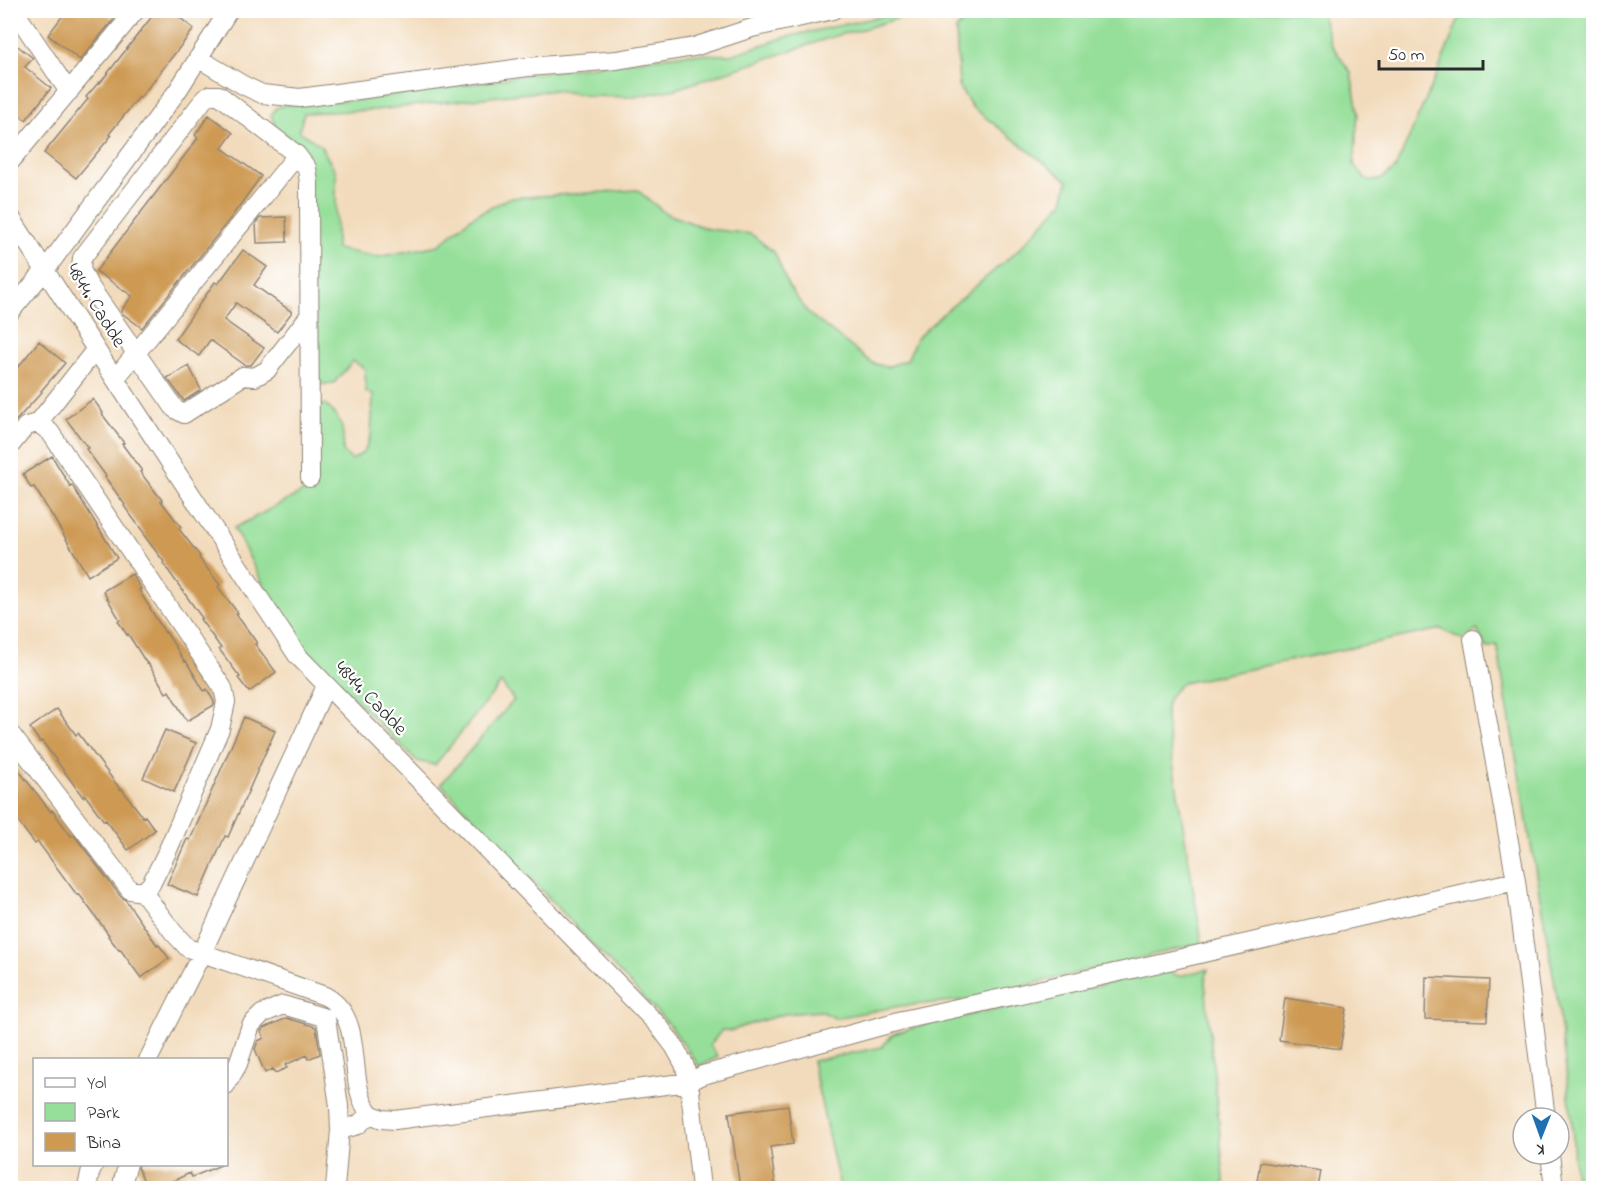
<svg xmlns="http://www.w3.org/2000/svg" width="1604" height="1199" font-family="'Indie Flower',sans-serif">
	<style>
		.green { fill: #96df9a; stroke: #608562; stroke-width: 1.5 }
		.building { fill: #ce9a52 }
		.lines { fill: none; stroke-linecap: round; stroke-linejoin: round }
		.minor-casing { stroke: #8e8374; stroke-width: 20 }
		.minor { stroke: #fff; stroke-width: 18 }
		.labels { text-anchor: middle; dominant-baseline: central; stroke-width: 4.5; stroke-linejoin: round; paint-order: stroke }
		.street-label { font-size: 20px; fill: #2b2b2b; stroke: #fff }
	</style>
	<rect width="100%" height="100%" fill="#fff"/>
	<filter id="ink" filterUnits="userSpaceOnUse"><feTurbulence type="fractalNoise" baseFrequency=".0167" numOctaves="2"/><feDisplacementMap in="SourceGraphic" scale="12" xChannelSelector="R" yChannelSelector="G"/><feConvolveMatrix kernelMatrix="1 2 1 2 8 2 1 2 1" color-interpolation-filters="sRGB"/></filter>
	<filter id="wash" filterUnits="userSpaceOnUse"><feTurbulence type="fractalNoise" baseFrequency=".008" numOctaves="4" result="noise"/><feDisplacementMap in="SourceGraphic" scale="24" xChannelSelector="R" yChannelSelector="G"/><feGaussianBlur stdDeviation="1.35" result="paint"/><feColorMatrix in="noise" values="0 0 0 0 0 0 0 0 0 0 0 0 0 0 0 0 0 1.4 0 .05"/><feComposite in="paint" operator="in"/></filter>
	<g filter="url(#wash)">
		<rect width="100%" height="100%" fill="#f2dbbc"/>
		<path class="green" d="M 906,11 L 952,11 L 953,14 C 936,20 922,14 905,17 C 883,21 863,31 841,34 L 676,89 L 633,97 L 590,96 L 555,90 L 375,110 L 304,113 L 299,131 L 320,145 L 336,172 L 336,249 L 378,257 L 439,245 L 472,217 L 509,198 L 637,190 L 665,213 L 708,229 L 751,234 L 775,253 L 788,286 L 809,314 L 872,363 L 887,367 L 907,360 L 916,339 L 939,317 L 1016,252 L 1063,202 L 1068,181 L 972,107 L 959,87 L 956,29 L 975,11 L 1322,11 L 1322,15 L 1331,44 L 1351,73 L 1358,112 L 1354,165 L 1366,180 L 1380,180 L 1395,169 L 1437,74 L 1462,11 L 1593,11 L 1593,1188 L 1575,1188 L 1572,1122 L 1558,1003 L 1497,645 L 1487,648 L 1477,630 L 1463,640 L 1441,629 L 1183,683 C 1168,695 1165,701 1166,720 L 1202,943 L 966,1000 L 900,1006 L 835,1018 L 821,1011 L 784,1014 L 741,1027 L 732,1031 L 722,1030 L 710,1045 L 718,1057 L 699,1066 L 671,1027 L 441,784 L 514,700 L 501,683 L 435,765 L 417,761 L 307,652 L 274,605 L 234,528 L 307,490 L 316,479 L 313,408 L 325,404 C 343,421 344,427 343,452 L 352,460 L 364,452 L 371,435 L 373,395 L 366,392 L 365,369 L 353,361 L 334,383 L 318,385 L 304,153 L 287,136 L 276,127 L 271,115 L 276,108 L 285,105 L 364,99 L 434,90 L 530,74 L 687,54 L 731,55 L 786,37 Z
			M 1208,969 L 1205,982 L 1225,1188 L 840,1188 L 812,1061 L 882,1047 L 893,1034 L 923,1025 L 1053,997 L 1164,970 L 1179,976 Z"/>
		<g id="blocks">
			<path class="building" d="M 67,10 L 103,10 L 114,19 L 80,60 L 48,35 Z
				M 157,10 L 170,10 L 194,29 L 140,98 L 139,97 L 109,134 L 111,136 L 76,178 L 44,153 L 88,99 L 86,97 L 99,82 L 100,83 Z
				M 10,40 L 33,58 L 25,67 L 51,88 L 26,120 L 10,108 Z
				M 209,115 L 233,133 L 222,148 L 261,176 L 230,219 L 142,328 L 123,314 L 121,311 L 132,296 L 96,271 L 198,138 L 195,135 Z
				M 286,217 L 287,242 L 257,243 L 256,223 L 260,218 Z
				M 243,250 L 267,267 L 254,285 L 292,312 L 277,332 L 236,303 L 224,320 L 264,348 L 251,365 L 245,365 L 210,340 L 199,356 L 175,339 L 215,282 L 218,284 Z
				M 39,341 L 65,363 L 41,391 L 42,392 L 10,427 L 10,377 Z
				M 189,366 L 201,390 L 184,401 L 167,378 Z
				M 93,399 L 103,413 L 102,414 L 124,443 L 122,444 L 142,471 L 140,472 L 162,500 L 161,501 L 181,527 L 179,529 L 200,556 L 199,558 L 220,585 L 218,587 L 238,613 L 236,614 L 257,643 L 255,644 L 276,672 L 249,692 L 238,678 L 240,677 L 219,649 L 221,648 L 200,619 L 202,618 L 163,563 L 164,562 L 143,534 L 144,533 L 124,506 L 125,505 L 105,477 L 106,476 L 86,449 L 88,448 L 66,419 Z
				M 52,456 L 70,486 L 72,485 L 90,514 L 117,558 L 88,576 L 53,517 L 34,487 L 31,488 L 23,474 Z
				M 132,574 L 141,589 L 139,590 L 165,633 L 166,632 L 185,662 L 186,661 L 204,691 L 207,689 L 214,702 L 214,705 L 187,721 L 169,691 L 166,693 L 148,663 L 147,664 L 128,634 L 127,635 L 118,621 L 120,620 L 103,591 Z
				M 57,709 L 76,735 L 78,733 L 120,789 L 121,788 L 143,817 L 145,816 L 155,830 L 128,850 L 106,820 L 104,821 L 85,795 L 83,797 L 42,741 L 40,742 L 30,728 Z
				M 244,717 L 275,731 L 228,837 L 225,836 L 198,897 L 167,884 L 187,839 L 190,840 Z
				M 165,730 L 196,743 L 174,792 L 143,778 Z
				M 10,759 L 51,812 L 52,810 L 71,836 L 74,835 L 121,897 L 125,899 L 157,945 L 158,944 L 169,958 L 141,978 L 120,949 L 119,950 L 108,936 L 109,935 L 79,894 L 77,895 L 38,842 L 35,844 L 10,811 Z
				M 1426,977 L 1489,980 L 1487,1021 L 1425,1019 Z
				M 1285,998 L 1347,1008 L 1340,1049 L 1279,1040 Z
				M 287,1018 L 316,1027 L 320,1054 L 308,1059 L 307,1055 L 285,1065 L 287,1068 L 275,1073 L 273,1069 L 265,1073 L 255,1049 L 258,1041 L 264,1038 L 261,1031 L 264,1028 Z
				M 788,1105 L 793,1144 L 770,1147 L 776,1188 L 740,1188 L 729,1113 Z
				M 1260,1162 L 1321,1171 L 1318,1188 L 1256,1188 Z
				M 139,1164 L 221,1164 L 221,1165 L 192,1177 L 190,1173 L 168,1183 L 171,1188 L 147,1188 L 138,1168 Z"/>
		</g>
	</g>
	<g filter="url(#ink)">
		<use href="#blocks" fill-opacity="0" stroke="#8e8374" stroke-width="1.5"/>
		<g class="lines">
			<g class="minor-casing">
				<path id="minor" d="M 14,10 L 69,92
					M 198,58 L 243,85 L 262,94 L 300,98 L 528,67 L 617,60 L 694,47 L 752,28 L 833,10
					M 10,162 L 136,10
					M 10,216 L 115,379 L 297,655 L 658,1025 L 674,1046 L 684,1064 L 689,1082 L 701,1188
					M 10,312 L 46,269 L 178,90 L 229,10
					M 309,316 L 267,370 L 255,377 L 243,376 L 184,414 L 175,409 L 88,284 L 81,269 L 82,258 L 205,98 L 210,95 L 219,95 L 297,155 L 307,168 L 309,183 L 310,478
					M 115,379 L 297,155
					M 38,423 L 50,432 L 223,688 L 226,702 L 220,729 L 167,852 L 151,884 L 143,892
					M 10,446 L 26,426 L 38,423 L 96,349
					M 1473,639 L 1516,881 L 1546,1118
					M 10,733 L 130,890 L 143,892 L 173,932 L 188,948 L 325,996 C 329,998 333,1001 336,1004 C 364,1031 346,1083 370,1114
					M 148,1060 L 202,953 L 326,686
					M 226,1085 L 238,1064 L 251,1025 L 262,1014 L 283,1005 L 326,1018 L 339,1106 L 340,1130 L 335,1188
					M 340,1130 L 358,1125 L 370,1114 L 382,1119 L 395,1120 L 689,1082 L 703,1075 L 903,1020 L 1182,958 L 1516,881
					M 1550,1154 L 1554,1188
					M 87,1188 L 90,1173 L 94,1164
					M 124,1188 L 123,1180 L 128,1164"/>
			</g>
			<use href="#minor" class="minor"/>
		</g>
	</g>
	<g class="labels">
		<g class="street-label">
			<text transform="translate(95 306) rotate(58)">4844. Cadde</text>
			<text transform="translate(370 699) rotate(46)">4844. Cadde</text>
		</g>
	</g>
	<rect width="1604" height="1199" fill="none" stroke="#fff" stroke-width="36"/>
	<rect x="33" y="1058" width="195" height="108" fill="#ffffff" stroke="#aaaaaa" stroke-width="1.5"/>
	<rect x="45" y="1078" width="30" height="9" fill="#ffffff" stroke="#aaaaaa" stroke-width="1.5"/>
	<text x="87" y="1088" font-size="18" fill="#2b2b2b">Yol</text>
	<rect x="45" y="1103" width="30" height="18" fill="#96df9a" stroke="#aaaaaa" stroke-width="1.5"/>
	<text x="87" y="1118" font-size="18" fill="#2b2b2b">Park</text>
	<rect x="45" y="1133" width="30" height="18" fill="#ce9a52" stroke="#aaaaaa" stroke-width="1.5"/>
	<text x="87" y="1148" font-size="18" fill="#2b2b2b">Bina</text>
	<g transform="translate(1541 1136) rotate(181)"><circle r="28" fill="#ffffff" stroke="#aaaaaa" stroke-width="1.5"/>
	<path d="M0-4.5L10 22L0 15L-10 22Z" fill="#1f6fb2"/>
	<text y="-9" font-size="16" font-weight="bold" text-anchor="middle" fill="#2b2b2b">K</text>
	</g>
	<path d="M1379 60v9h104v-9" fill="none" stroke="#2b2b2b" stroke-width="3"/>
	<text x="1388" y="60" font-size="18" fill="#2b2b2b" stroke="#ffffff" stroke-width="4.5" paint-order="stroke">50 m</text>
</svg>
